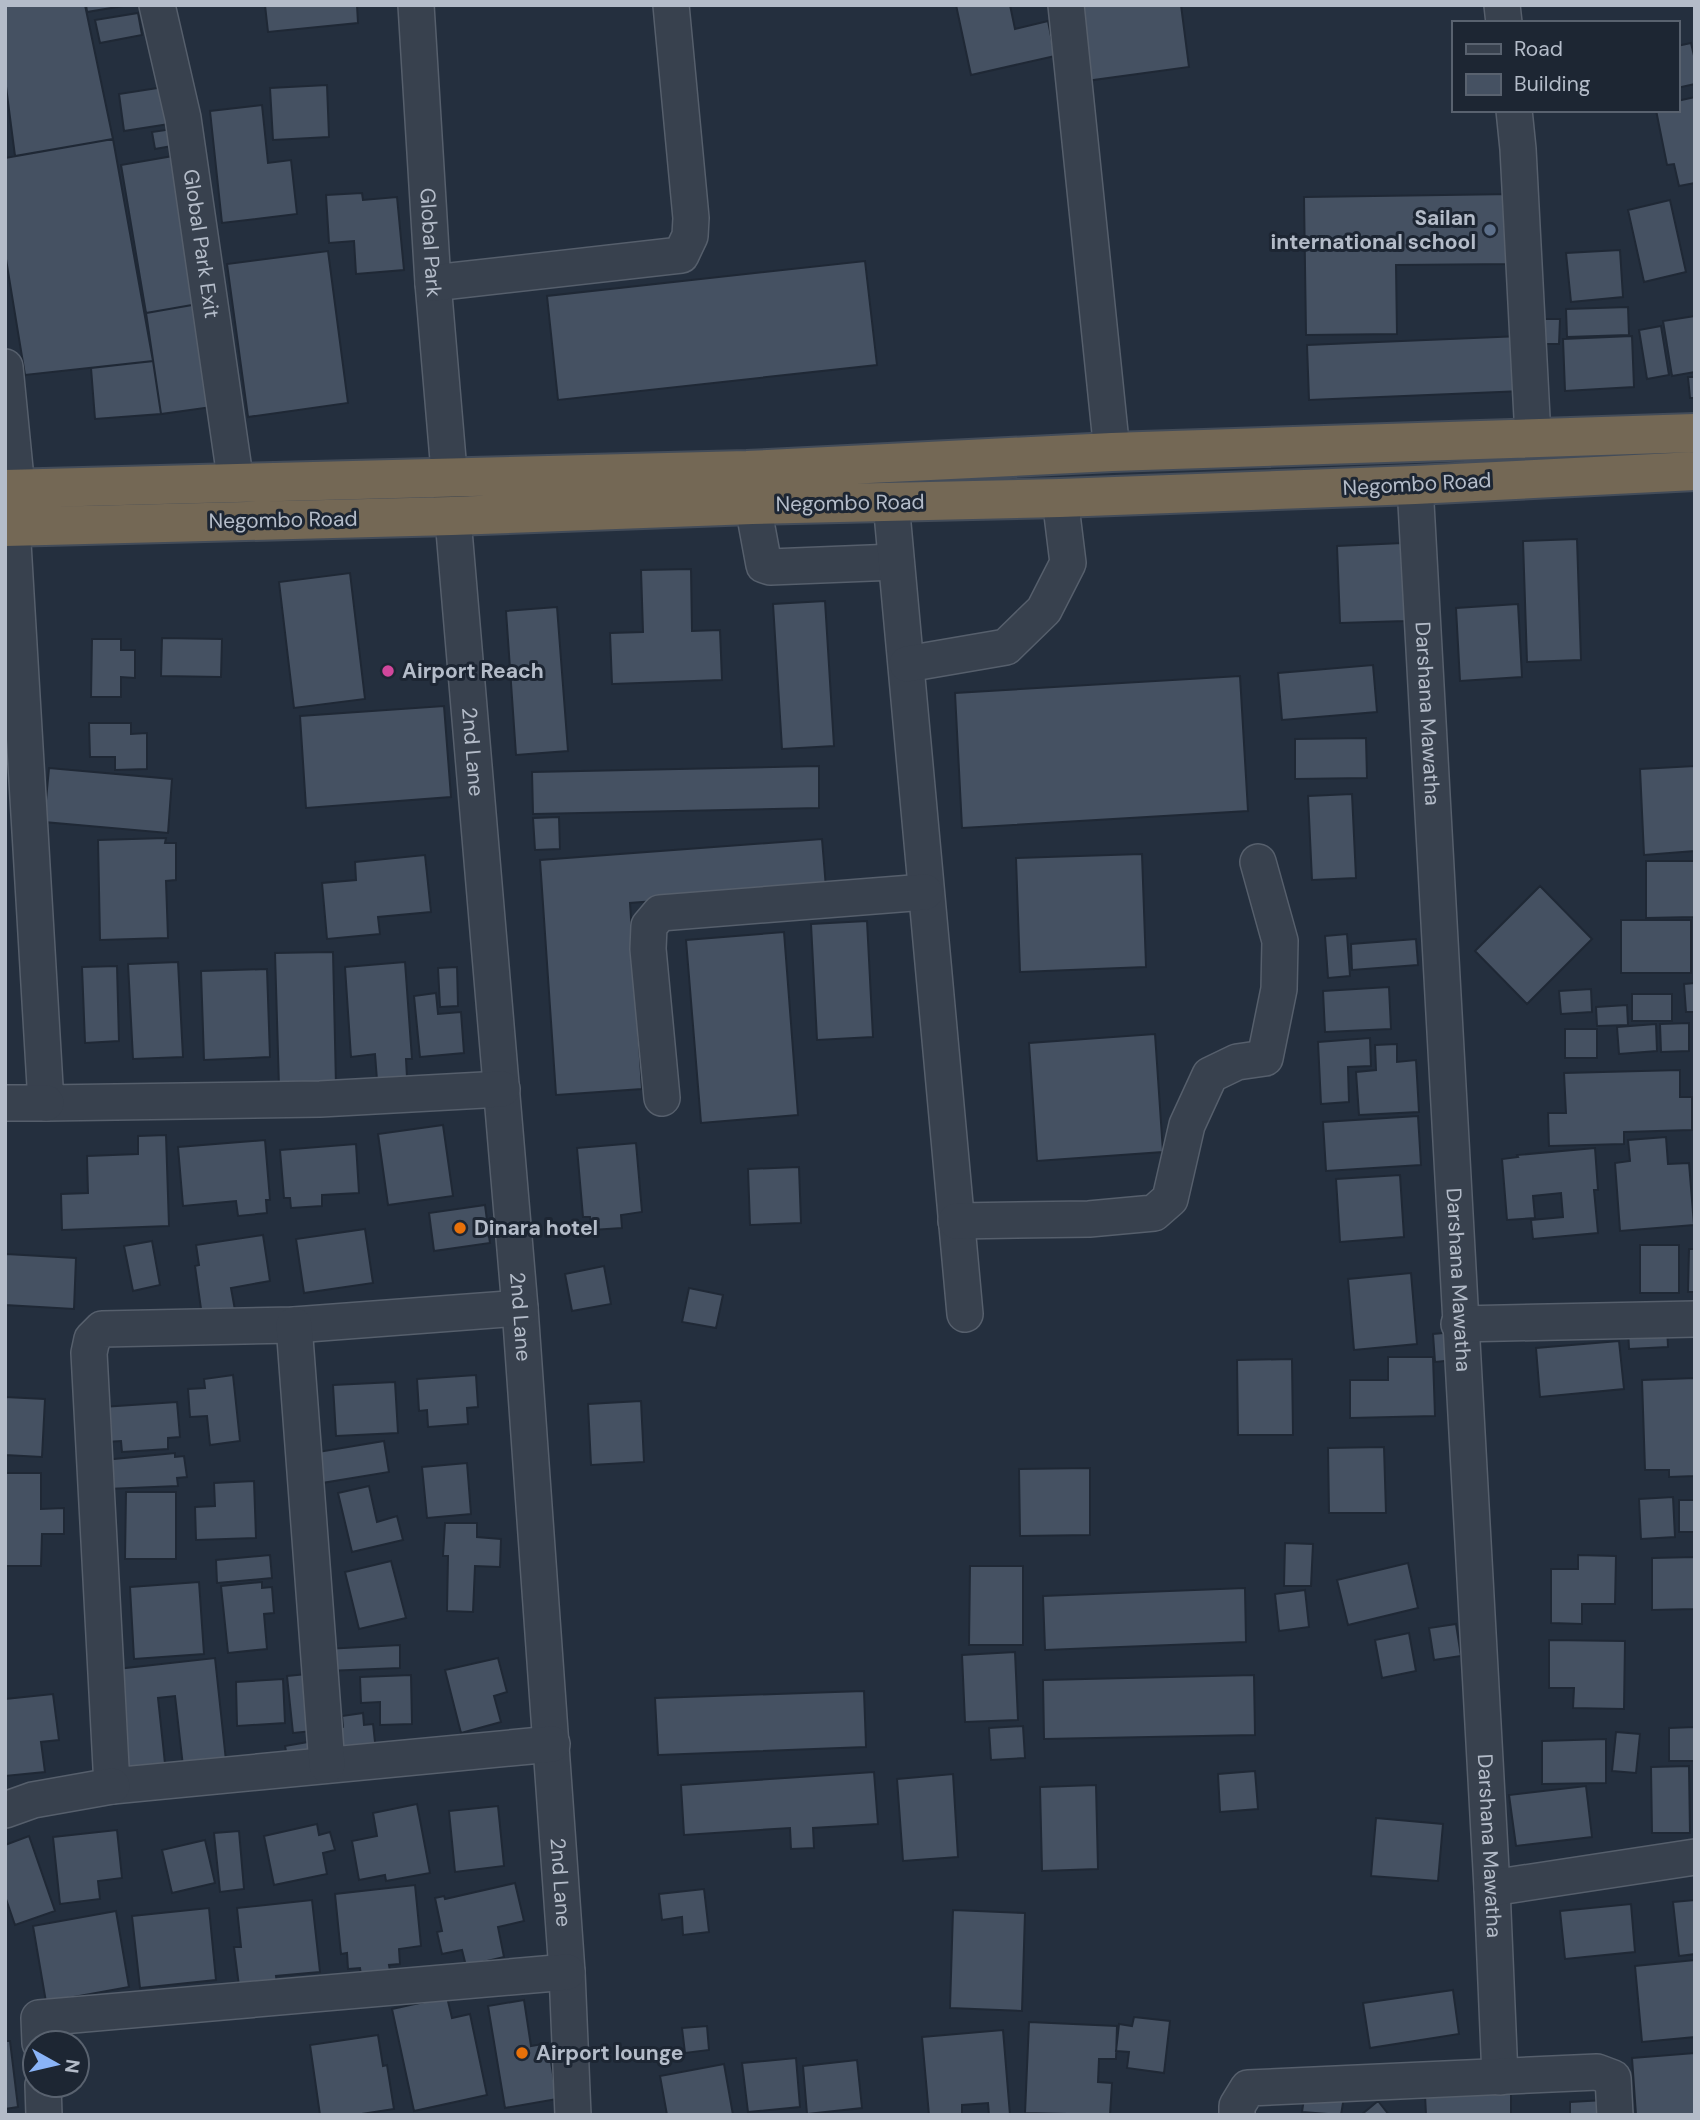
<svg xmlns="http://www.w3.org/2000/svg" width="1700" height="2120" font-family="'DM Sans',sans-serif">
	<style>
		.building { fill: #455162; stroke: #1f2835; stroke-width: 2 }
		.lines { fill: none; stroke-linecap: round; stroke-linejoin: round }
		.minor-casing { stroke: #565f6c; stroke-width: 38 }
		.highway-casing { stroke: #434c59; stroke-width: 42 }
		.minor { stroke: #38414e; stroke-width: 35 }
		.highway { stroke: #746855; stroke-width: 38 }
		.service-dot { fill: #5c6f8a; stroke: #1d2633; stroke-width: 2.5 }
		.hotel-dot { fill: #d1479c; stroke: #1d2633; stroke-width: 2.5 }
		.food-dot { fill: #e8710a; stroke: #1d2633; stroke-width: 2.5 }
		.labels { text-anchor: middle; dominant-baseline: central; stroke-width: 6; stroke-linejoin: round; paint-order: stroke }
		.poi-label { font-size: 21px; font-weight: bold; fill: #b4bcc9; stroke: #1d2633; text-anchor: start }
		.street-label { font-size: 21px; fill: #b4bcc9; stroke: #1d2633 }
	</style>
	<rect width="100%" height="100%" fill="#242f3e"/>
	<path class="building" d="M 5,5 L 85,5 L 113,139 L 15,156 L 5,79 Z
		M 86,5 L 129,5 L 87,12 Z
		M 265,5 L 357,5 L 358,23 L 268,32 Z
		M 956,5 L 1010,5 L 1015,29 L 1048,21 L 1055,56 L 971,75 Z
		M 1076,5 L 1181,5 L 1189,67 L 1086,81 Z
		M 138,13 L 142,35 L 100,43 L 95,20 Z
		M 1691,43 L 1695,60 L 1695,84 L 1677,88 L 1677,46 Z
		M 327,85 L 329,137 L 273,140 L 270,88 Z
		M 164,87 L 169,124 L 124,131 L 119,94 Z
		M 1695,97 L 1695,183 L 1679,186 L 1674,164 L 1667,165 L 1656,110 L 1677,110 L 1677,101 Z
		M 262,105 L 268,163 L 291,160 L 297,214 L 222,223 L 210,111 Z
		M 179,128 L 183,144 L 155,149 L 152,132 Z
		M 113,139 L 153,361 L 25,375 L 5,253 L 5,158 Z
		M 173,156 L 198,304 L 146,313 L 121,165 Z
		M 362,193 L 363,200 L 397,197 L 404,270 L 356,274 L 354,241 L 329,243 L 326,195 Z
		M 1514,194 L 1515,264 L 1396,265 L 1397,334 L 1306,335 L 1304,197 Z
		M 1670,200 L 1686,272 L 1644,282 L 1628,210 Z
		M 1620,250 L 1623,297 L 1571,302 L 1566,253 Z
		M 328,251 L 348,403 L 248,417 L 227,264 Z
		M 865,261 L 877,365 L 558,400 L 547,296 Z
		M 198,304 L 212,407 L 161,414 L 146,313 Z
		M 1628,307 L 1629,335 L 1567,337 L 1566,309 Z
		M 1695,316 L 1695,372 L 1672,376 L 1663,321 Z
		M 1538,319 L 1560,319 L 1559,344 L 1538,344 Z
		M 1661,326 L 1669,375 L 1647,379 L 1639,330 Z
		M 1521,336 L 1523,391 L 1309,400 L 1307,345 Z
		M 1632,336 L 1634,387 L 1565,391 L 1563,339 Z
		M 153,361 L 161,414 L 95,419 L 91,368 Z
		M 1688,377 L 1695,377 L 1695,398 L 1690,398 Z
		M 1577,539 L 1581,660 L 1527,662 L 1523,541 Z
		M 1403,543 L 1406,621 L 1340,623 L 1337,546 Z
		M 691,569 L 692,631 L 720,630 L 722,680 L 612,684 L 610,633 L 643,632 L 641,570 Z
		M 350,573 L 365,699 L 294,708 L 279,582 Z
		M 825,601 L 834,746 L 782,749 L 773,604 Z
		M 1518,604 L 1522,677 L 1460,681 L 1456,608 Z
		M 557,607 L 568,751 L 516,755 L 506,611 Z
		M 162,638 L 222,639 L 221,677 L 161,676 Z
		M 92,639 L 121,639 L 121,650 L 135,650 L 135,678 L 121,677 L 121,697 L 91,697 Z
		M 1373,665 L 1377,712 L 1282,720 L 1278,673 Z
		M 1240,676 L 1248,811 L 962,828 L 955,693 Z
		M 444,706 L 451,797 L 306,808 L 300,716 Z
		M 89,723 L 131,723 L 131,734 L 147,733 L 147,769 L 115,770 L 115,757 L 90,757 Z
		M 1366,738 L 1367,778 L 1295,779 L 1295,739 Z
		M 819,766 L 819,808 L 533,814 L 532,772 Z
		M 1695,766 L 1695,851 L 1644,855 L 1640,769 Z
		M 49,768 L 172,779 L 168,833 L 44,822 Z
		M 1352,794 L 1356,878 L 1312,880 L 1308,796 Z
		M 559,817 L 560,849 L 535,850 L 533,818 Z
		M 166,838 L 165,843 L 176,843 L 176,880 L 166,881 L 168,938 L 100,940 L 98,840 Z
		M 822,839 L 826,888 L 630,903 L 642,1089 L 556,1095 L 540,860 Z
		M 1142,854 L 1146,967 L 1020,972 L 1016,858 Z
		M 425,855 L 431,912 L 378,917 L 380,934 L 327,939 L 322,883 L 356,880 L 355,862 Z
		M 1646,861 L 1695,861 L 1695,917 L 1646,918 Z
		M 1540,886 L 1592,939 L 1527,1004 L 1475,951 Z
		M 1621,920 L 1691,920 L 1691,973 L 1621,973 Z
		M 867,921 L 873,1037 L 817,1040 L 811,924 Z
		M 784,932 L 798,1115 L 701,1123 L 686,940 Z
		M 1347,934 L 1350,976 L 1328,978 L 1325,936 Z
		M 1416,939 L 1418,965 L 1352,970 L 1351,944 Z
		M 333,952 L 336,1086 L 279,1087 L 275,953 Z
		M 178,962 L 183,1057 L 133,1059 L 128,964 Z
		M 405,962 L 412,1059 L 406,1059 L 407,1077 L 377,1080 L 375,1054 L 351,1057 L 345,967 Z
		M 117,966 L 119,1041 L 85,1043 L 82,967 Z
		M 457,967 L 458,1006 L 440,1007 L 438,968 Z
		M 267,969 L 270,1057 L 204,1060 L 201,971 Z
		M 1695,983 L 1695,1012 L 1686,1012 L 1684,984 Z
		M 1389,987 L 1391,1029 L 1325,1032 L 1323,991 Z
		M 1591,989 L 1592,1012 L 1561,1014 L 1559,991 Z
		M 436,993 L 438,1014 L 461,1012 L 464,1053 L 420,1057 L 414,996 Z
		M 1632,994 L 1672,994 L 1672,1021 L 1632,1021 Z
		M 1627,1005 L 1628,1025 L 1597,1026 L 1596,1007 Z
		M 1689,1023 L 1689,1051 L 1661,1052 L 1660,1024 Z
		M 1656,1024 L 1657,1051 L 1619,1054 L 1617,1027 Z
		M 1565,1029 L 1597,1029 L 1597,1058 L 1565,1058 Z
		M 1155,1034 L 1163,1152 L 1037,1161 L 1029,1043 Z
		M 1370,1038 L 1371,1066 L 1348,1067 L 1349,1102 L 1321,1104 L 1318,1042 Z
		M 1397,1044 L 1397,1062 L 1416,1060 L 1419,1112 L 1359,1115 L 1356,1072 L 1376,1070 L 1375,1045 Z
		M 1680,1070 L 1680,1097 L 1692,1097 L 1692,1130 L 1624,1132 L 1624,1144 L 1549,1146 L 1548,1113 L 1566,1113 L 1564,1073 Z
		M 1418,1116 L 1421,1165 L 1326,1171 L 1323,1122 Z
		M 443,1125 L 453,1196 L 388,1205 L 378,1134 Z
		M 166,1135 L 169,1226 L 62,1230 L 61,1194 L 88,1193 L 87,1156 L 138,1154 L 138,1136 Z
		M 1666,1137 L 1668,1164 L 1689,1163 L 1694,1225 L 1620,1231 L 1615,1163 L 1630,1161 L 1628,1140 Z
		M 265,1140 L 270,1200 L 266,1200 L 267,1213 L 238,1216 L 236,1201 L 183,1206 L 178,1147 Z
		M 636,1143 L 642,1212 L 621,1215 L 622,1228 L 592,1230 L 590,1217 L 583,1217 L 577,1148 Z
		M 356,1144 L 359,1193 L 322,1195 L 322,1206 L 291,1208 L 290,1198 L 284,1198 L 280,1150 Z
		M 1595,1148 L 1598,1190 L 1594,1190 L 1598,1233 L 1533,1239 L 1531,1220 L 1563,1217 L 1561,1193 L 1533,1196 L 1535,1218 L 1507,1220 L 1502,1159 L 1518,1157 L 1517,1155 Z
		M 799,1167 L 801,1223 L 750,1225 L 748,1169 Z
		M 1400,1175 L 1404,1237 L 1340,1242 L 1336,1179 Z
		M 485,1205 L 490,1243 L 434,1251 L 429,1213 Z
		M 365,1229 L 373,1283 L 304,1293 L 296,1239 Z
		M 263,1235 L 270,1281 L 231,1288 L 235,1310 L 202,1316 L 195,1266 L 199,1265 L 196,1245 Z
		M 152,1241 L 160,1285 L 133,1291 L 124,1246 Z
		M 1640,1245 L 1679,1245 L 1679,1293 L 1640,1293 Z
		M 1689,1249 L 1695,1249 L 1695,1292 L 1688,1292 Z
		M 6,1254 L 76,1258 L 74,1309 L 5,1305 Z
		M 604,1266 L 611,1304 L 572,1311 L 565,1274 Z
		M 1411,1273 L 1417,1344 L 1354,1350 L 1348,1279 Z
		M 689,1288 L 723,1295 L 716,1328 L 682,1322 Z
		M 1667,1327 L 1668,1347 L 1629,1349 L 1628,1328 Z
		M 1454,1332 L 1455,1360 L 1435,1362 L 1433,1334 Z
		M 1619,1341 L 1624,1389 L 1540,1397 L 1536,1348 Z
		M 1388,1357 L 1433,1357 L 1435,1416 L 1350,1418 L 1350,1380 L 1388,1380 Z
		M 1292,1359 L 1293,1435 L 1238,1435 L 1237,1360 Z
		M 233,1375 L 240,1441 L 210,1445 L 207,1416 L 190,1417 L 188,1389 L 205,1388 L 204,1379 Z
		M 476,1375 L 478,1407 L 467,1408 L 468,1424 L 428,1427 L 427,1410 L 419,1411 L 417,1379 Z
		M 1695,1378 L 1695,1476 L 1669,1477 L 1669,1470 L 1645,1470 L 1642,1380 Z
		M 395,1382 L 398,1433 L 336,1436 L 333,1385 Z
		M 5,1397 L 45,1399 L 42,1457 L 5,1455 Z
		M 641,1401 L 644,1462 L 591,1465 L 588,1404 Z
		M 177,1402 L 180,1437 L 168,1438 L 168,1449 L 122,1452 L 121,1441 L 105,1442 L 102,1407 Z
		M 384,1441 L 389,1472 L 322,1483 L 318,1452 Z
		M 1384,1447 L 1386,1513 L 1329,1513 L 1328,1448 Z
		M 175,1453 L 175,1457 L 184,1456 L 187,1477 L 177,1478 L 178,1486 L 107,1489 L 104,1460 Z
		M 467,1463 L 471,1514 L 427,1518 L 422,1467 Z
		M 1090,1468 L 1090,1535 L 1020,1536 L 1019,1469 Z
		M 5,1473 L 41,1473 L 41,1509 L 64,1508 L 64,1534 L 42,1534 L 41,1566 L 5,1566 Z
		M 254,1481 L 256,1538 L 196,1540 L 195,1507 L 215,1506 L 214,1483 Z
		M 369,1486 L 377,1522 L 397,1516 L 403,1540 L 352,1552 L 338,1493 Z
		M 126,1492 L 176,1492 L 176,1559 L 125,1559 Z
		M 1673,1497 L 1675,1537 L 1641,1539 L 1639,1499 Z
		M 1679,1500 L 1695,1500 L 1695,1532 L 1679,1532 Z
		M 445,1523 L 477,1523 L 477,1537 L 501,1539 L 500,1567 L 475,1566 L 473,1612 L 447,1611 L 448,1556 L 443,1556 Z
		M 1285,1543 L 1313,1544 L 1311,1586 L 1284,1586 Z
		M 270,1555 L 272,1578 L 217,1583 L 216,1560 Z
		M 1578,1555 L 1616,1556 L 1615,1604 L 1582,1604 L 1582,1624 L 1551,1623 L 1551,1569 L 1578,1569 Z
		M 1695,1557 L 1695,1609 L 1652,1610 L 1652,1558 Z
		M 391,1561 L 406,1618 L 359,1629 L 345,1572 Z
		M 1408,1563 L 1418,1608 L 1348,1625 L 1337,1580 Z
		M 970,1566 L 1023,1566 L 1023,1645 L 969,1645 Z
		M 199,1582 L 204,1654 L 134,1659 L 130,1587 Z
		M 262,1582 L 262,1588 L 272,1587 L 274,1613 L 264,1614 L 267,1649 L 228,1653 L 221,1586 Z
		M 1245,1588 L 1246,1642 L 1045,1650 L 1043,1596 Z
		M 1305,1590 L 1309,1627 L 1279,1631 L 1275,1594 Z
		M 1456,1624 L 1461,1656 L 1434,1660 L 1429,1628 Z
		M 1409,1633 L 1416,1671 L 1382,1678 L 1375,1640 Z
		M 1549,1640 L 1625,1641 L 1624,1709 L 1573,1708 L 1574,1688 L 1549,1688 Z
		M 400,1645 L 400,1668 L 326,1671 L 325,1649 Z
		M 1015,1652 L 1018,1720 L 965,1722 L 962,1655 Z
		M 215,1658 L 227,1770 L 184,1775 L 175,1696 L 158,1698 L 166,1773 L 121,1778 L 117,1669 Z
		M 498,1658 L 507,1692 L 494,1696 L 501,1722 L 461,1733 L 445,1670 Z
		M 307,1674 L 313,1731 L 293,1733 L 287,1676 Z
		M 411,1675 L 412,1724 L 380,1725 L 380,1702 L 361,1703 L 360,1677 Z
		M 1254,1675 L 1255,1735 L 1044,1739 L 1043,1680 Z
		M 283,1679 L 285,1723 L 237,1726 L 236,1682 Z
		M 864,1691 L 866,1747 L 658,1755 L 655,1698 Z
		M 53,1694 L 59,1740 L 41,1742 L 45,1772 L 5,1776 L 5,1699 Z
		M 363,1713 L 364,1725 L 373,1724 L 376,1751 L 333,1756 L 329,1730 L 343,1727 L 342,1716 Z
		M 1023,1726 L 1025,1758 L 991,1760 L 989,1728 Z
		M 1695,1727 L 1695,1761 L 1669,1761 L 1669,1728 Z
		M 1616,1732 L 1640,1734 L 1636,1773 L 1612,1771 Z
		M 1606,1739 L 1606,1783 L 1542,1784 L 1542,1741 Z
		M 308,1742 L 311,1763 L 289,1767 L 285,1746 Z
		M 1689,1766 L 1690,1833 L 1652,1833 L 1651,1767 Z
		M 1255,1771 L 1258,1809 L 1220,1812 L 1218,1774 Z
		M 874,1772 L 878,1824 L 813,1828 L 814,1848 L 791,1849 L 790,1828 L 684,1835 L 681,1785 Z
		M 953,1774 L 958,1857 L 903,1861 L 897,1779 Z
		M 1096,1785 L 1098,1869 L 1042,1871 L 1040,1787 Z
		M 1586,1786 L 1592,1837 L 1516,1846 L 1509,1795 Z
		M 417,1804 L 430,1873 L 386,1881 L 385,1875 L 359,1880 L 352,1841 L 377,1836 L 373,1813 Z
		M 498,1806 L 504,1866 L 455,1872 L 449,1811 Z
		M 1376,1818 L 1443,1824 L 1438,1881 L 1371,1876 Z
		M 317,1824 L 319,1835 L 330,1832 L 335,1850 L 323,1853 L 327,1874 L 274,1885 L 264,1836 Z
		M 117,1830 L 122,1878 L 98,1881 L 100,1899 L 60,1904 L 53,1837 Z
		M 239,1831 L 244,1889 L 220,1892 L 214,1833 Z
		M 29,1836 L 55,1911 L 15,1925 L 5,1896 L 5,1845 Z
		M 205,1840 L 215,1883 L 172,1893 L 162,1850 Z
		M 515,1883 L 524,1921 L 498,1927 L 504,1957 L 466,1966 L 462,1950 L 442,1954 L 437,1932 L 442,1931 L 435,1898 L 444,1896 L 445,1899 Z
		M 415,1885 L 421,1946 L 399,1949 L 400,1964 L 389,1965 L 391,1977 L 362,1981 L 360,1968 L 348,1969 L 347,1953 L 341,1954 L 335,1894 Z
		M 704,1889 L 709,1932 L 683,1935 L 682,1917 L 662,1920 L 659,1894 Z
		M 312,1900 L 320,1972 L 276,1976 L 278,1990 L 240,1994 L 234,1947 L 241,1947 L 237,1908 Z
		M 1695,1900 L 1695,1954 L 1679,1956 L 1673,1902 Z
		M 1631,1904 L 1635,1952 L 1565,1959 L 1560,1911 Z
		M 209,1908 L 216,1980 L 140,1988 L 132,1916 Z
		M 953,1910 L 1025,1913 L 1022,2011 L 950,2008 Z
		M 116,1911 L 129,1987 L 46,2002 L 33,1926 Z
		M 1695,1960 L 1695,2037 L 1642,2042 L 1635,1966 Z
		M 1453,1990 L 1459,2034 L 1370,2048 L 1363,2003 Z
		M 447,1997 L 452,2018 L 470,2014 L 487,2095 L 414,2111 L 392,2009 Z
		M 524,2000 L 531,2046 L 548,2043 L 557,2099 L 505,2108 L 488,2006 Z
		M 1134,2017 L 1170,2021 L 1164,2073 L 1127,2068 L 1129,2052 L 1116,2051 L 1119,2024 L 1132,2026 Z
		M 1029,2022 L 1117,2026 L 1116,2059 L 1099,2059 L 1098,2082 L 1112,2083 L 1110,2115 L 1025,2113 Z
		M 707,2026 L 709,2050 L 685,2053 L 682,2028 Z
		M 1003,2030 L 1010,2115 L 989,2115 L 988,2103 L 962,2105 L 962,2115 L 929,2115 L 922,2037 Z
		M 378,2035 L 383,2066 L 387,2065 L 394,2109 L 355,2115 L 320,2115 L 310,2045 Z
		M 5,2041 L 10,2041 L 18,2107 L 5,2109 Z
		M 1695,2053 L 1695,2115 L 1636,2115 L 1632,2058 Z
		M 796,2058 L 800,2107 L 748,2112 L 742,2063 Z
		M 857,2060 L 862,2108 L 807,2114 L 803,2066 Z
		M 724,2064 L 733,2115 L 667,2115 L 660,2076 Z
		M 1305,2091 L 1344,2097 L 1341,2115 L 1302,2112 Z
		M 1511,2091 L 1511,2115 L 1426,2115 L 1425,2095 Z
		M 1605,2100 L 1606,2115 L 1570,2115 L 1570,2102 Z
		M 1378,2101 L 1389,2115 L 1361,2115 Z"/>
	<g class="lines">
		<g class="minor-casing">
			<g id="minor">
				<path id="s1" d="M 157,5 L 183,118 L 236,484"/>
				<path id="s2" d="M 416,5 L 433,283 L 520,1308 L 567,1972 L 573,2115"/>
				<path d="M 1066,5 L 1112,452"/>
				<path d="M 1502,5 L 1504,23"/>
				<path d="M 1514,110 L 1518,149 L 1533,437"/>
				<path d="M 433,283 L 681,255 L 690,236 L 691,218 L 671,5"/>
				<path d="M 5,367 L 17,489"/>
				<path d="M 748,479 L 764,565 L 770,567 L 896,562"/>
				<path id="s3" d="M 1415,485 L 1492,1888 L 1500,2077"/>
				<path d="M 891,502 L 965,1314"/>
				<path d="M 12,526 L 46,1103 L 320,1099 L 502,1089"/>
				<path d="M 907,664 L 1006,647 L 1044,610 L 1068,563 L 1060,498"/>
				<path d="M 662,1098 L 648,949 L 649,926 L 660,913 L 925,892"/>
				<path d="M 5,1103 L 46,1103"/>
				<path d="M 956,1221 L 1089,1219 L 1154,1213 L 1170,1199 L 1187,1125 L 1210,1075 L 1237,1062 L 1265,1058 L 1279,989 L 1280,941 L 1258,862"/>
				<path d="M 520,1308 L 294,1325 L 102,1329 L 92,1339 L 89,1353 L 112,1786 L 552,1744"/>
				<path d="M 1459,1324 L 1695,1319"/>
				<path d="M 294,1325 L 327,1765"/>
				<path d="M 5,1810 L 33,1800 L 112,1786"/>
				<path d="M 1492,1888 L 1695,1857"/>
				<path d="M 40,2043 L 39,2018 L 567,1972"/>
				<path d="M 43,2085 L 44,2115"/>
				<path d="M 1237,2115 L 1237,2106 L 1248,2088 L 1597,2072 L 1613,2078 L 1615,2115"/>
			</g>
		</g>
		<g class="highway-casing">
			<path id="highway" d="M 5,489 L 747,470 L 1112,452 L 1695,433
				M 5,527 L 452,516 L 752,505 L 1060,498 L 1415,485 L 1695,471"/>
		</g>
		<use href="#minor" class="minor"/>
		<use href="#highway" class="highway"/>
	</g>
	<circle class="service-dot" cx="1490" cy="230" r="7"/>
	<circle class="hotel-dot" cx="388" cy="671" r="7"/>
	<g class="food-dot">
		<circle cx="460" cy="1228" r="7"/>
		<circle cx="522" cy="2053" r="7"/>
	</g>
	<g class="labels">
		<g class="poi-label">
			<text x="1476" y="218" text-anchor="end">Sailan<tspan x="1476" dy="24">international school</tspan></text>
			<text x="402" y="671">Airport Reach</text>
			<text x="474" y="1228">Dinara hotel</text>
			<text x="536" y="2053">Airport lounge</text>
		</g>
		<g class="street-label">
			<text stroke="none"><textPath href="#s2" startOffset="238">Global Park</textPath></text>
			<text stroke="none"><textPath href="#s1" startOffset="243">Global Park Exit</textPath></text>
			<text transform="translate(1417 484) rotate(-3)">Negombo Road</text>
			<text transform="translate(850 503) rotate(-1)">Negombo Road</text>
			<text transform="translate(283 520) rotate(-1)">Negombo Road</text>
			<text stroke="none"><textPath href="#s3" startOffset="229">Darshana Mawatha</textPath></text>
			<text stroke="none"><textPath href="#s2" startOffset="749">2nd Lane</textPath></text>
			<text stroke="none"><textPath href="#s3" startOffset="796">Darshana Mawatha</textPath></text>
			<text stroke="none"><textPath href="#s2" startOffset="1316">2nd Lane</textPath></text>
			<text stroke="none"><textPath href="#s3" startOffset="1363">Darshana Mawatha</textPath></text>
			<text stroke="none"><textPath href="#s2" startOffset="1883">2nd Lane</textPath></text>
		</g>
	</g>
	<rect width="1700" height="2120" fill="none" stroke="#b4bcc9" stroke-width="14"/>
	<rect x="1452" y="21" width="228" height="91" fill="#1d2633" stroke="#59626f" stroke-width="2"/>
	<rect x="1466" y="44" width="35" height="10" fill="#38414e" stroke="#59626f" stroke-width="2"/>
	<text x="1514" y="56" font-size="21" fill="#b4bcc9">Road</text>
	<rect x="1466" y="74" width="35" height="21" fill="#455162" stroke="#59626f" stroke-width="2"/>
	<text x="1514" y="91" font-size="21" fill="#b4bcc9">Building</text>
	<g transform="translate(56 2064) rotate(98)"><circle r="33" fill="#1d2633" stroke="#59626f" stroke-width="2"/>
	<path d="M0-5L12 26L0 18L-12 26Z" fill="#8ab4f8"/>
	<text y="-10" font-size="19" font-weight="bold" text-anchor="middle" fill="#b4bcc9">N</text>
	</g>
</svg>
